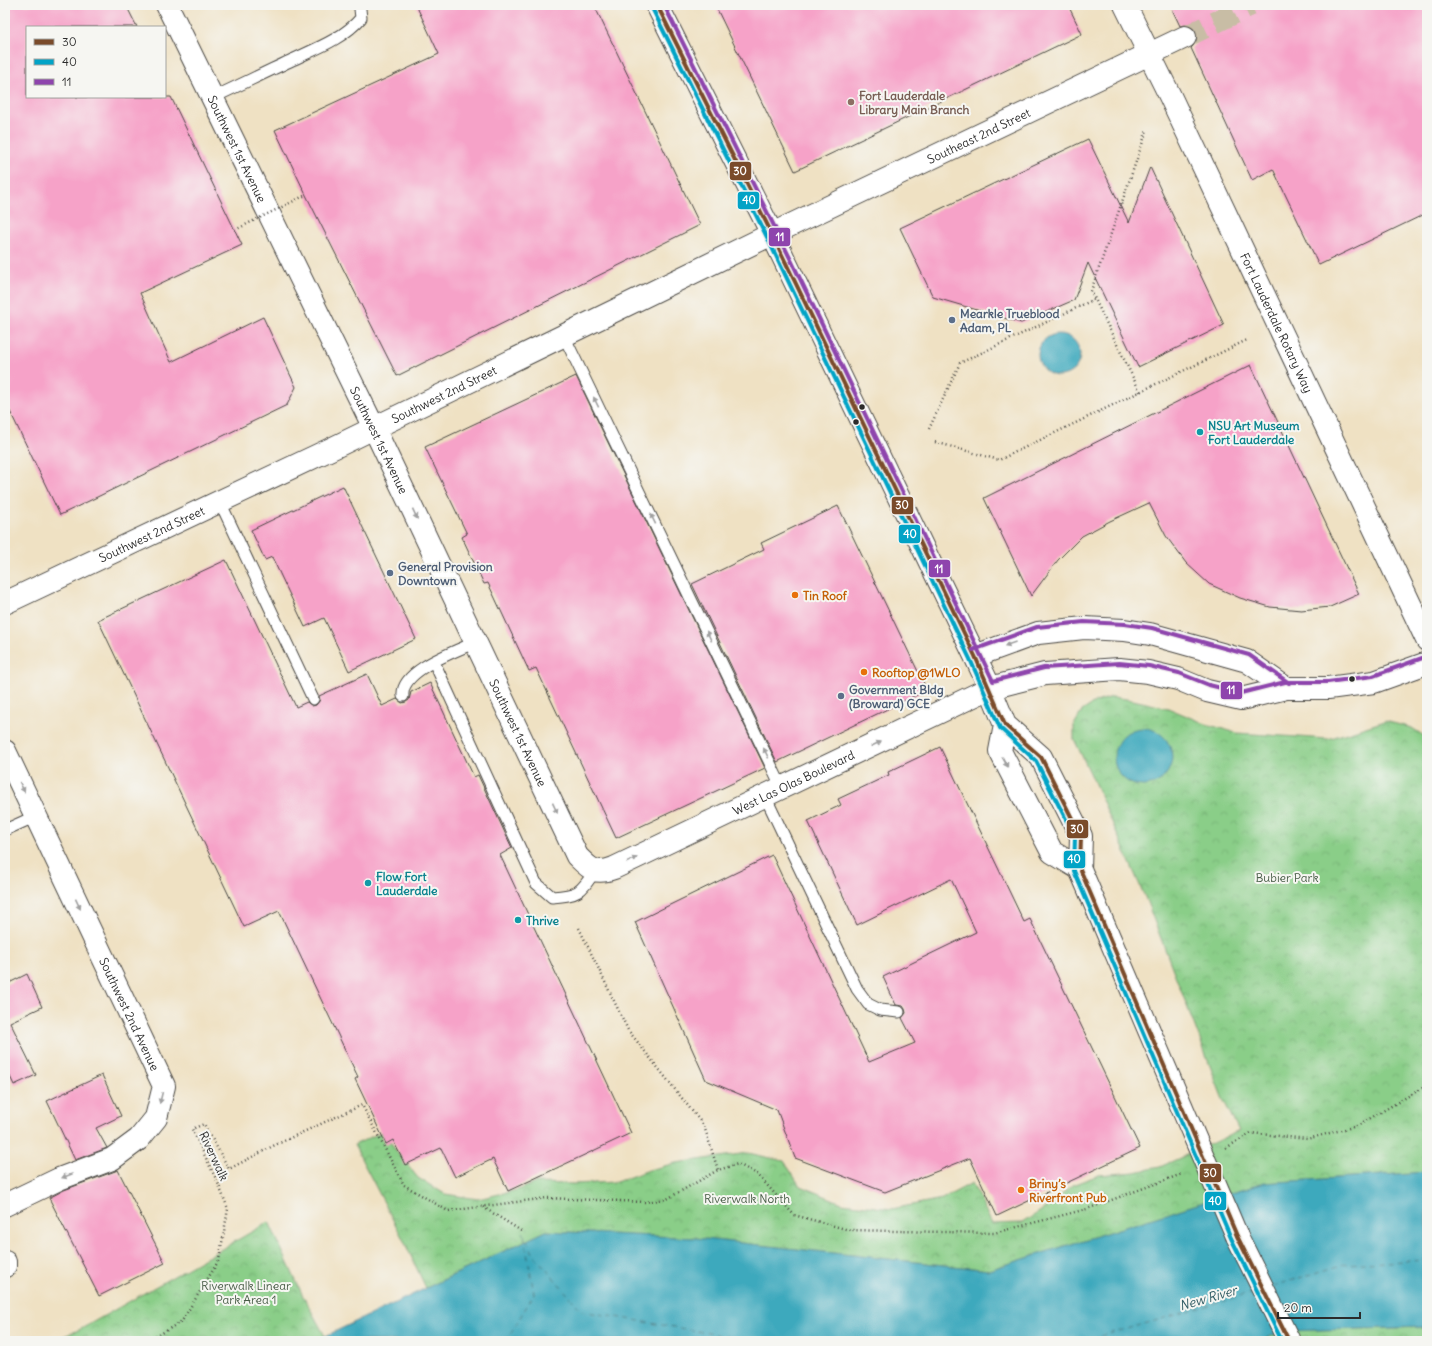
<svg xmlns="http://www.w3.org/2000/svg" width="1432" height="1346" font-family="Delius,sans-serif">
	<style>
		.park { fill: url(#park-crowns); stroke: #5a7c5a }
		.water { fill: #3da9bd; stroke: #346a74 }
		.lines { fill: none; stroke-linecap: round; stroke-linejoin: round }
		.ferry { stroke: #325d65; stroke-width: 1; stroke-dasharray: 5 4; stroke-linecap: butt }
		.building { fill: #f6a2c8 }
		.minor-tunnel { stroke: #c8bda5; stroke-width: 22; stroke-dasharray: 22 11; stroke-linecap: butt }
		.service-casing { stroke: #484642; stroke-width: 13 }
		.minor-casing { stroke: #484642; stroke-width: 24 }
		.secondary-casing { stroke: #484642; stroke-width: 24 }
		.path { stroke: #484642; stroke-width: 2.5; stroke-dasharray: 1 3; stroke-linecap: butt }
		.service { stroke: #fff; stroke-width: 11 }
		.minor { stroke: #fff; stroke-width: 22 }
		.secondary { stroke: #fff; stroke-width: 22 }
		.secondary-bridge-casing { stroke: #484642; stroke-width: 24; stroke-linecap: butt }
		.path-bridge { stroke: #484642; stroke-width: 2.5; stroke-dasharray: 1 3; stroke-linecap: butt }
		.secondary-bridge { stroke: #fff; stroke-width: 22 }
		.bus-1-casing { stroke: #f6f6f2; stroke-width: 7 }
		.bus-2-casing { stroke: #f6f6f2; stroke-width: 7 }
		.bus-3-casing { stroke: #f6f6f2; stroke-width: 7 }
		.bus-1 { stroke: #7a4b2a; stroke-width: 4 }
		.bus-2 { stroke: #02a3c6; stroke-width: 4 }
		.bus-3 { stroke: #8e44ad; stroke-width: 4 }
		.oneway { fill: #a0a0a0 }
		.education-dot { fill: #8d6e63; stroke: #f6f6f2; stroke-width: 1.5 }
		.service-dot { fill: #5c6f8a; stroke: #f6f6f2; stroke-width: 1.5 }
		.bus-dot { fill: #2b2b2b; stroke: #f6f6f2; stroke-width: 1.5 }
		.culture-dot { fill: #0f9aa8; stroke: #f6f6f2; stroke-width: 1.5 }
		.food-dot { fill: #e8710a; stroke: #f6f6f2; stroke-width: 1.5 }
		.labels { text-anchor: middle; dominant-baseline: central; stroke-width: 4; stroke-linejoin: round; paint-order: stroke }
		.education-label { font-size: 12px; font-weight: bold; fill: #785e54; stroke: #f6f6f2; text-anchor: start }
		.street-label { font-size: 12px; fill: #2b2b2b; stroke: #f6f6f2 }
		.service-label { font-size: 12px; font-weight: bold; fill: #4e5e75; stroke: #f6f6f2; text-anchor: start }
		.culture-label { font-size: 12px; font-weight: bold; fill: #0d838f; stroke: #f6f6f2; text-anchor: start }
		.food-label { font-size: 12px; font-weight: bold; fill: #c56008; stroke: #f6f6f2; text-anchor: start }
		.park-label { font-size: 12px; fill: #485c47; stroke: #f6f6f2 }
		.water-label { font-size: 13px; font-style: italic; fill: #325d65; stroke: #f6f6f2 }
		.line-badge { stroke: #f6f6f2; stroke-width: 1.5 }
		.badge-label { font-size: 11px; text-anchor: middle; font-weight: bold; fill: #fff }
	</style>
	<defs>
		<pattern id="park-crowns" width="20" height="18" patternUnits="userSpaceOnUse"><rect width="20" height="18" fill="#8ace88"/><path d="M2 6a3 3 0 1 1 6 0M12 15a3 3 0 1 1 6 0" fill="none" stroke="#77b176"/></pattern>
	</defs>
	<rect width="100%" height="100%" fill="#f6f6f2"/>
	<filter id="ink" filterUnits="userSpaceOnUse"><feTurbulence type="fractalNoise" baseFrequency=".025" numOctaves="2"/><feDisplacementMap in="SourceGraphic" scale="8" xChannelSelector="R" yChannelSelector="G"/><feConvolveMatrix kernelMatrix="1 2 1 2 8 2 1 2 1" color-interpolation-filters="sRGB"/></filter>
	<filter id="wash" filterUnits="userSpaceOnUse"><feTurbulence type="fractalNoise" baseFrequency=".012" numOctaves="4" result="noise"/><feDisplacementMap in="SourceGraphic" scale="16" xChannelSelector="R" yChannelSelector="G"/><feGaussianBlur stdDeviation="0.9" result="paint"/><feColorMatrix in="noise" values="0 0 0 0 0 0 0 0 0 0 0 0 0 0 0 0 0 1.4 0 .05"/><feComposite in="paint" operator="in"/></filter>
	<g filter="url(#wash)">
		<rect width="100%" height="100%" fill="#efe1c3"/>
		<path class="park" d="M 1112,697 L 1133,700 L 1168,708 L 1206,724 L 1237,733 L 1328,739 L 1385,721 L 1412,728 L 1427,738 L 1427,1172 L 1264,1183 L 989,1270 L 695,1238 L 546,1231 L 426,1288 L 403,1239 L 354,1145 L 384,1131 L 395,1149 L 418,1178 L 445,1194 L 478,1199 L 521,1189 L 535,1183 L 574,1184 L 616,1182 L 649,1170 L 676,1163 L 748,1153 L 784,1161 L 800,1186 L 842,1203 L 892,1209 L 942,1199 L 972,1183 L 992,1224 L 1022,1223 L 1050,1205 L 1072,1185 L 1099,1175 L 1135,1172 L 1160,1167 L 1239,1131 L 1222,1097 L 1145,897 L 1092,777 L 1074,739 L 1074,725 L 1082,711 L 1096,702 Z
			M 269,1222 L 303,1296 L 325,1336 L 315,1341 L 52,1341 L 81,1329 Z
			M 1427,1327 L 1427,1341 L 1261,1341 L 1282,1331 Z"/>
		<path class="water" d="M1038 355a21 21 0 1 1 42 0a21 21 0 1 1-42 0Z
			M1114 757a29 29 0 1 1 58 0a29 29 0 1 1-58 0Z
			M 1427,1172 L 1427,1327 L 1282,1331 L 1261,1341 L 315,1341 L 546,1231 L 695,1238 L 989,1270 L 1264,1183 Z"/>
		<g class="lines">
			<path class="ferry" d="M 523,1232 L 534,1255 L 582,1311 L 754,1341
				M 1273,1286 L 1345,1264 L 1427,1260
				M 506,1341 L 534,1294 L 524,1235
				M 1084,1341 L 1253,1293"/>
		</g>
		<g id="blocks">
			<path class="building" d="M 5,5 L 126,5 L 137,27 L 27,27 L 27,97 L 171,97 L 242,245 L 140,293 L 171,362 L 263,317 L 296,387 L 287,405 L 60,515 L 5,401 Z
				M 416,5 L 594,5 L 700,225 L 397,376 L 306,195 L 275,130 L 439,54 Z
				M 715,5 L 1068,5 L 1082,34 L 795,171 Z
				M 1170,5 L 1427,5 L 1427,213 L 1319,265 L 1273,169 L 1252,180 L 1191,48 L 1195,44 L 1197,38 L 1196,32 L 1192,27 L 1186,25 L 1180,26 Z
				M 1088,139 L 1129,223 L 1150,167 L 1224,325 L 1138,367 L 1088,263 L 1074,300 L 1021,323 L 933,297 L 900,228 Z
				M 1251,365 L 1359,594 L 1330,607 L 1301,610 L 1270,607 L 1240,598 L 1209,584 L 1186,563 L 1166,536 L 1149,503 L 1110,521 L 1082,536 L 1058,560 L 1031,596 L 984,498 Z
				M 576,376 L 765,768 L 616,838 L 536,668 L 529,671 L 488,583 L 484,584 L 462,537 L 467,534 L 425,447 Z
				M 343,486 L 416,639 L 349,671 L 324,618 L 305,627 L 272,557 L 265,560 L 251,530 Z
				M 838,506 L 927,690 L 777,762 L 692,584 L 764,549 L 761,543 Z
				M 226,560 L 296,707 L 307,702 L 312,706 L 316,705 L 320,700 L 319,696 L 367,674 L 382,706 L 397,699 L 402,703 L 406,702 L 409,700 L 411,692 L 430,683 L 474,777 L 478,775 L 512,848 L 500,855 L 631,1133 L 508,1191 L 493,1159 L 455,1177 L 441,1148 L 405,1165 L 393,1140 L 386,1144 L 355,1079 L 358,1077 L 279,911 L 244,927 L 98,620 Z
				M 940,747 L 1024,922 L 1030,919 L 1140,1148 L 997,1216 L 970,1158 L 885,1192 L 795,1158 L 777,1110 L 706,1080 L 635,922 L 772,855 L 869,1062 L 915,1043 L 902,1018 L 906,1013 L 905,1009 L 903,1006 L 896,1005 L 883,977 L 976,932 L 951,879 L 857,925 L 808,821 L 841,805 L 838,799 L 889,775 L 888,772 Z
				M 27,974 L 42,1007 L 10,1022 L 36,1075 L 14,1085 L 5,1066 L 5,985 Z
				M 102,1075 L 121,1116 L 96,1128 L 107,1148 L 75,1160 L 47,1101 Z
				M 118,1170 L 165,1263 L 99,1296 L 49,1198 L 64,1190 Z"/>
		</g>
	</g>
	<g filter="url(#ink)">
		<use href="#blocks" fill-opacity="0" stroke="#484642" stroke-width="1"/>
		<g class="lines">
			<path class="minor-tunnel" d="M 1185,37 L 1251,5"/>
			<g class="service-casing">
				<path id="service" d="M 212,98 C 238,86 264,73 290,61 C 315,49 343,39 361,18 L 360,9 L 359,5
					M 564,336 L 782,788
					M 220,502 L 313,699
					M 434,662 L 536,883 L 552,897 C 579,895 580,893 595,871
					M 403,696 C 400,670 457,651 476,642
					M 765,796 L 857,989 L 868,1004 L 880,1010 L 899,1012
					M 5,830 L 36,816"/>
			</g>
			<g class="minor-casing">
				<g id="minor">
					<path id="s1" d="M 167,5 L 374,428 L 577,856 C 590,869 595,875 614,868 L 990,688"/>
					<path id="s2" d="M 1125,5 L 1170,96 L 1427,640"/>
					<path id="s3" d="M 5,603 L 335,447 L 772,234 L 1185,37"/>
					<path id="s4" d="M 5,751 L 164,1086 L 156,1118 L 139,1139 L 112,1159 L 59,1179 L 5,1205"/>
					<path d="M 5,1262 L 5,1266"/>
				</g>
			</g>
			<g class="secondary-casing">
				<path id="secondary" d="M 657,5 L 772,234 L 975,656 L 990,688 L 1005,725 L 1041,757 L 1081,836 L 1080,869 L 1052,852 L 1000,751 L 1005,725
					M 975,656 L 1038,633 L 1084,628 L 1124,630 L 1150,634 L 1247,661 L 1286,688
					M 990,688 L 1045,674 L 1119,669 L 1148,672 L 1178,679 L 1207,691 L 1241,699 L 1286,688 L 1328,688 L 1374,682 L 1427,663
					M 1237,1236 L 1289,1341"/>
			</g>
			<path class="path" d="M 1140,392 L 1091,291 L 1147,130
				M 929,429 L 960,363 L 1095,299
				M 935,442 L 999,460 L 1247,340
				M 579,928 L 628,1030 L 704,1126 L 718,1170
				M 1226,1148 L 1251,1133 L 1307,1139 L 1357,1126 L 1424,1087 L 1427,1087
				M 483,1207 L 523,1232
				M 149,1341 L 182,1321 L 219,1260 L 228,1209 L 218,1183 L 192,1129 L 204,1124 L 229,1169 L 275,1145 L 362,1105 L 404,1185 L 448,1211 L 547,1198 L 645,1202 L 667,1199 L 718,1170 L 738,1164 L 757,1174 L 794,1215 L 849,1230 L 994,1233 L 1087,1209 L 1182,1174"/>
			<use href="#service" class="service"/>
			<use href="#minor" class="minor"/>
			<use href="#secondary" class="secondary"/>
			<g class="secondary-bridge-casing">
				<path id="secondary-bridge" d="M 1080,869 L 1237,1236"/>
			</g>
			<path class="path-bridge" d="M 235,230 L 306,195"/>
			<use href="#secondary-bridge" class="secondary-bridge"/>
			<g class="bus-1-casing">
				<path id="bus-1" d="M 657,5 L 772,234 L 975,656 L 1005,725 L 1041,757 L 1081,836 L 1080,869 L 1237,1236 L 1289,1341"/>
			</g>
			<g class="bus-2-casing">
				<path id="bus-2" d="M 652,8 L 767,237 L 970,659 L 1000,728 L 1036,761 L 1075,837 L 1074,871 L 1231,1238 L 1282,1341"/>
			</g>
			<g class="bus-3-casing">
				<path id="bus-3" d="M 664,5 L 792,262 L 993,681 L 1044,668 L 1119,663 L 1149,666 L 1179,673 L 1209,685 L 1241,693 L 1285,682 L 1328,682 L 1373,676 L 1425,657
					M 973,650 L 1037,627 L 1084,622 L 1125,624 L 1152,628 L 1249,655 L 1289,683"/>
			</g>
			<use href="#bus-1" class="bus-1"/>
			<use href="#bus-2" class="bus-2"/>
			<use href="#bus-3" class="bus-3"/>
		</g>
		<defs><path id="oneway-solid" d="M-6-.8H1V-3.2L6.5 0L1 3.2V.8H-6Z"/></defs>
		<g class="oneway">
			<use href="#oneway-solid" transform="translate(596 402) rotate(-116)"/>
			<use href="#oneway-solid" transform="translate(415 514) rotate(65)"/>
			<use href="#oneway-solid" transform="translate(653 519) rotate(-116)"/>
			<use href="#oneway-solid" transform="translate(709 636) rotate(-116)"/>
			<use href="#oneway-solid" transform="translate(1010 644) rotate(160)"/>
			<use href="#oneway-solid" transform="translate(876 744) rotate(-25)"/>
			<use href="#oneway-solid" transform="translate(766 753) rotate(-116)"/>
			<use href="#oneway-solid" transform="translate(1005 762) rotate(61)"/>
			<use href="#oneway-solid" transform="translate(22 787) rotate(64)"/>
			<use href="#oneway-solid" transform="translate(555 808) rotate(65)"/>
			<use href="#oneway-solid" transform="translate(632 860) rotate(-26)"/>
			<use href="#oneway-solid" transform="translate(78 904) rotate(65)"/>
			<use href="#oneway-solid" transform="translate(161 1098) rotate(104)"/>
			<use href="#oneway-solid" transform="translate(67 1176) rotate(159)"/>
		</g>
	</g>
	<circle class="education-dot" cx="851" cy="102" r="4"/>
	<g class="service-dot">
		<circle cx="952" cy="320" r="4"/>
		<circle cx="390" cy="573" r="4"/>
		<circle cx="841" cy="696" r="4"/>
	</g>
	<g class="bus-dot">
		<circle cx="862" cy="407" r="3.5"/>
		<circle cx="856" cy="422" r="3.5"/>
		<circle cx="1352" cy="679" r="3.5"/>
	</g>
	<g class="culture-dot">
		<circle cx="1200" cy="432" r="4"/>
		<circle cx="368" cy="883" r="4"/>
		<circle cx="518" cy="920" r="4"/>
	</g>
	<g class="food-dot">
		<circle cx="795" cy="595" r="4"/>
		<circle cx="864" cy="672" r="4"/>
		<circle cx="1021" cy="1190" r="4"/>
	</g>
	<g class="labels">
		<g class="education-label">
			<text x="859" y="95">Fort Lauderdale<tspan x="859" dy="14">Library Main Branch</tspan></text>
		</g>
		<g class="street-label">
			<text stroke="none"><textPath href="#s3" startOffset="1080">Southeast 2nd Street</textPath></text>
			<text stroke="none"><textPath href="#s1" startOffset="160">Southwest 1st Avenue</textPath></text>
			<text stroke="none"><textPath href="#s2" startOffset="352">Fort Lauderdale Rotary Way</textPath></text>
			<text stroke="none"><textPath href="#s3" startOffset="486">Southwest 2nd Street</textPath></text>
			<text stroke="none"><textPath href="#s1" startOffset="484">Southwest 1st Avenue</textPath></text>
			<text stroke="none"><textPath href="#s3" startOffset="162">Southwest 2nd Street</textPath></text>
			<text stroke="none"><textPath href="#s1" startOffset="808">Southwest 1st Avenue</textPath></text>
			<text stroke="none"><textPath href="#s1" startOffset="1186">West Las Olas Boulevard</textPath></text>
			<text stroke="none"><textPath href="#s4" startOffset="291">Southwest 2nd Avenue</textPath></text>
			<text transform="translate(214 1156) rotate(65)">Riverwalk</text>
		</g>
		<g class="service-label">
			<text x="960" y="313">Mearkle Trueblood<tspan x="960" dy="14">Adam, PL</tspan></text>
			<text x="398" y="566">General Provision<tspan x="398" dy="14">Downtown</tspan></text>
			<text x="849" y="689">Government Bldg<tspan x="849" dy="14">(Broward) GCE</tspan></text>
		</g>
		<g class="culture-label">
			<text x="1208" y="425">NSU Art Museum<tspan x="1208" dy="14">Fort Lauderdale</tspan></text>
			<text x="376" y="876">Flow Fort<tspan x="376" dy="14">Lauderdale</tspan></text>
			<text x="526" y="920">Thrive</text>
		</g>
		<g class="food-label">
			<text x="803" y="595">Tin Roof</text>
			<text x="872" y="672">Rooftop @1WLO</text>
			<text x="1029" y="1183">Briny’s<tspan x="1029" dy="14">Riverfront Pub</tspan></text>
		</g>
		<g class="park-label">
			<text x="1287" y="877">Bubier Park</text>
			<text x="747" y="1198">Riverwalk North</text>
			<text x="246" y="1285">Riverwalk Linear<tspan x="246" dy="14">Park Area 1</tspan></text>
		</g>
		<g class="water-label">
			<text transform="translate(1208 1298) rotate(-16)">New River</text>
		</g>
	</g>
	<g class="line-badge">
		<rect x="729" y="161" width="23" height="20" rx="4" fill="#7a4b2a"/>
		<rect x="737" y="191" width="23" height="19" rx="4" fill="#02a3c6"/>
		<rect x="768" y="227" width="23" height="20" rx="4" fill="#8e44ad"/>
		<rect x="891" y="496" width="23" height="19" rx="4" fill="#7a4b2a"/>
		<rect x="898" y="524" width="23" height="20" rx="4" fill="#02a3c6"/>
		<rect x="928" y="559" width="23" height="19" rx="4" fill="#8e44ad"/>
		<rect x="1220" y="681" width="23" height="19" rx="4" fill="#8e44ad"/>
		<rect x="1066" y="819" width="23" height="20" rx="4" fill="#7a4b2a"/>
		<rect x="1063" y="850" width="23" height="19" rx="4" fill="#02a3c6"/>
		<rect x="1199" y="1163" width="23" height="20" rx="4" fill="#7a4b2a"/>
		<rect x="1204" y="1191" width="23" height="20" rx="4" fill="#02a3c6"/>
	</g>
	<g class="badge-label">
		<text x="740" y="175">30</text>
		<text x="749" y="204">40</text>
		<text x="780" y="241">11</text>
		<text x="902" y="509">30</text>
		<text x="910" y="538">40</text>
		<text x="939" y="573">11</text>
		<text x="1231" y="694">11</text>
		<text x="1077" y="833">30</text>
		<text x="1074" y="863">40</text>
		<text x="1210" y="1177">30</text>
		<text x="1215" y="1205">40</text>
	</g>
	<rect width="1432" height="1346" fill="none" stroke="#f6f6f2" stroke-width="20"/>
	<rect x="26" y="26" width="140" height="72" fill="#f6f6f2" stroke="#a5a5a2"/>
	<rect x="34" y="39" width="20" height="6" fill="#7a4b2a" stroke="#a5a5a2"/>
	<text x="62" y="46" font-size="12" fill="#2b2b2b">30</text>
	<rect x="34" y="59" width="20" height="6" fill="#02a3c6" stroke="#a5a5a2"/>
	<text x="62" y="66" font-size="12" fill="#2b2b2b">40</text>
	<rect x="34" y="79" width="20" height="6" fill="#8e44ad" stroke="#a5a5a2"/>
	<text x="62" y="86" font-size="12" fill="#2b2b2b">11</text>
	<path d="M1278 1312v6h82v-6" fill="none" stroke="#2b2b2b" stroke-width="2"/>
	<text x="1284" y="1312" font-size="12" fill="#2b2b2b" stroke="#f6f6f2" stroke-width="3" paint-order="stroke">20 m</text>
</svg>
